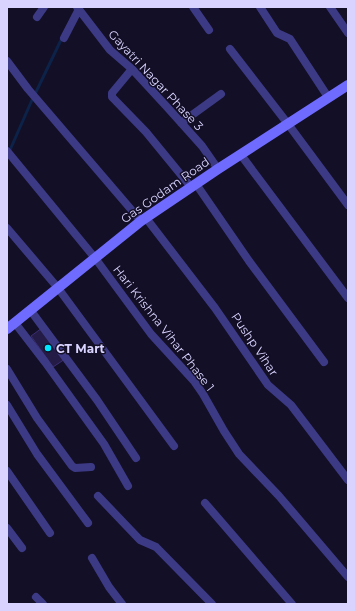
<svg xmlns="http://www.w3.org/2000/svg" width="355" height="611" font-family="Montserrat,sans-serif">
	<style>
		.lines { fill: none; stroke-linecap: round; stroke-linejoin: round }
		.stream { stroke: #0c2248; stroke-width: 3 }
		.building { fill: #241b47; stroke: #3b2d73 }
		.street { stroke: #3d3a85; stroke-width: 8 }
		.secondary { stroke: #6f6bff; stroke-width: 10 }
		.poi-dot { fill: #00e5ff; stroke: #130f26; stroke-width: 1.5 }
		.labels { text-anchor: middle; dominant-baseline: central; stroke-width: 3; stroke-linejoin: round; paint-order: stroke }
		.street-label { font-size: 12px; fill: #d9d4ff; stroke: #130f26 }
		.poi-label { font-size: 12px; font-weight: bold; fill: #d9d4ff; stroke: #130f26; text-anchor: start }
	</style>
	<rect width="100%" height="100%" fill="#130f26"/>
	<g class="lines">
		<path class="stream" d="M 35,94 L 62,38
			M 10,150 L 32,100"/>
	</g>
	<path class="building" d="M 42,328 L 65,359 L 53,367 L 31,336 Z"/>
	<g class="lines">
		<path class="street" d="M 77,7 L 110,50 L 132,69 L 167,107 L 202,146 L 218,169
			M 193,7 L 209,30
			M 260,7 L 277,33 L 290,39 L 328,97
			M 330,7 L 348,33
			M 37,17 L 44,7
			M 64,38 L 79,9
			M 230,49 L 288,124 L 348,205
			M 7,61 L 28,89 L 141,221
			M 132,69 L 112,93 L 112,97 L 146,132 L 191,187
			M 181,123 L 221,94
			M 7,151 L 95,258 L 151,334 L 194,381 L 203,394 L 224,431 L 239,454 L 279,496 L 348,577
			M 241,155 L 348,298
			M 196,184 L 249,261 L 324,362
			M 146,218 L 215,308 L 268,385 L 291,405 L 348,480
			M 7,228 L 58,288 L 174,446
			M 31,311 L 97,400 L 136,458
			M 15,323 L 45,362 L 104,444 L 128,486
			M 7,369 L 37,418 L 72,466 L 75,468 L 91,467
			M 7,405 L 37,454 L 88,523
			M 7,471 L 50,533
			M 98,496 L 140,540 L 156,547 L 212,604
			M 205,503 L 292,604
			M 7,528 L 22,548
			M 92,558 L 109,587 L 122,604
			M 36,597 L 43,604"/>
		<path class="secondary" d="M 7,329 L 141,221 L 218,169 L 348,85"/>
	</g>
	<circle class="poi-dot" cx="48" cy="348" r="4"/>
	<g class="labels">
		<g class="street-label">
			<text transform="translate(156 80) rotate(47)">Gayatri Nagar Phase 3</text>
			<text transform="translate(165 190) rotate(-35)">Gas Godam Road</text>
			<text transform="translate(164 328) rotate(52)">Hari Krishna Vihar Phase 1</text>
			<text transform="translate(255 344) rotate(56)">Pushp Vihar</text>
		</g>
		<g class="poi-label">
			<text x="56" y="348">CT Mart</text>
		</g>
	</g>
	<rect width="355" height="611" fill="none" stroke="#d9d4ff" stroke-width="16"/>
</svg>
